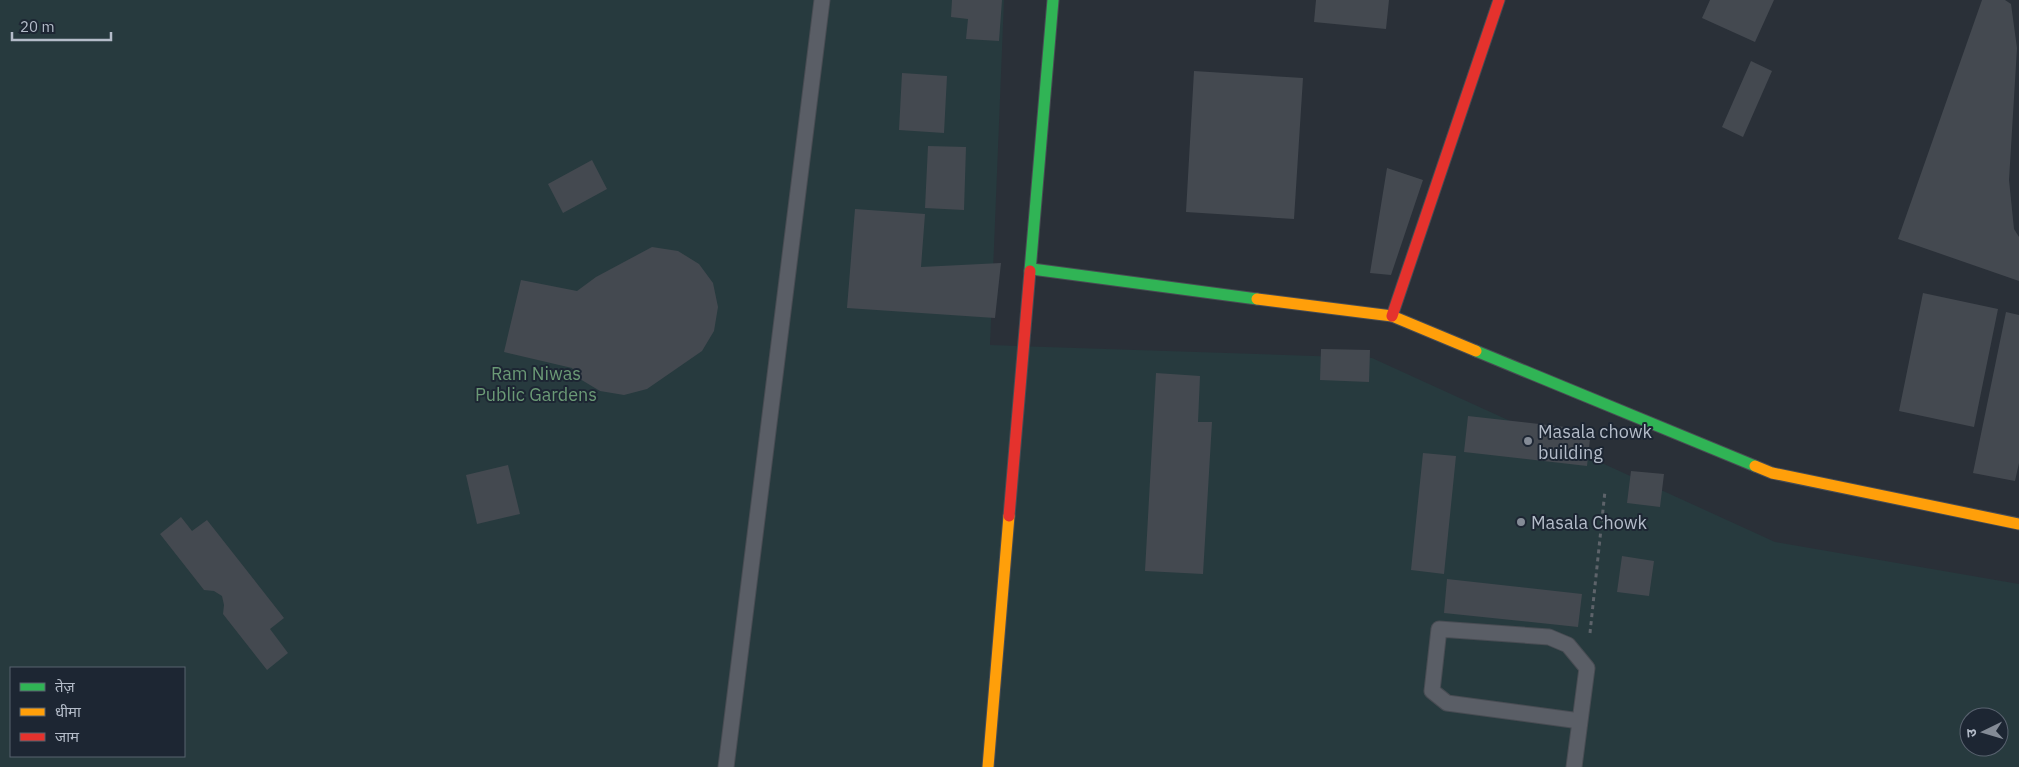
<svg xmlns="http://www.w3.org/2000/svg" width="2019" height="767" font-family="'IBM Plex Sans','Noto Sans Devanagari',sans-serif">
	<style>
		.green { fill: #273a3e; fill-rule: evenodd }
		.building { fill: #444950 }
		.lines { fill: none; stroke-linecap: round; stroke-linejoin: round }
		.lane-casing { stroke: #484c53; stroke-width: 17 }
		.fast-casing { stroke: #484c53; stroke-width: 13 }
		.slow-casing { stroke: #484c53; stroke-width: 13 }
		.jam-casing { stroke: #484c53; stroke-width: 13 }
		.path { stroke: #5d636a; stroke-width: 3; stroke-dasharray: 4 4; stroke-linecap: butt }
		.lane { stroke: #5a5e66; stroke-width: 15 }
		.fast { stroke: #30b455; stroke-width: 11 }
		.slow { stroke: #ff9f0a; stroke-width: 11 }
		.jam { stroke: #e5322d; stroke-width: 11 }
		.poi-dot { fill: #848b96; stroke: #1d2633; stroke-width: 2 }
		.labels { text-anchor: middle; dominant-baseline: central; stroke-width: 4; stroke-linejoin: round; paint-order: stroke }
		.park-label { font-size: 18px; fill: #6b9a76; stroke: #1d2633 }
		.poi-label { font-size: 18px; fill: #b4bcc9; stroke: #1d2633; text-anchor: start }
	</style>
	<rect width="100%" height="100%" fill="#2a3038"/>
	<path class="green" d="M 0,0 L 1004,0 L 990,345 L 1372,358 L 1775,542 L 2019,584 L 2019,767 L 0,767 ZM 11,668 L 184,668 L 184,756 L 11,756 ZM 1969,717 L 1999,717 L 1999,747 L 1969,747 Z"/>
	<path class="building" d="M 952,0 L 1002,0 L 999,41 L 966,39 L 968,19 L 951,17 Z
		M 1316,0 L 1389,0 L 1386,29 L 1314,22 Z
		M 1710,0 L 1774,0 L 1755,42 L 1702,18 Z
		M 1982,0 L 2005,0 L 2011,4 L 2017,48 L 2009,180 L 2014,229 L 2019,237 L 2019,281 L 1898,239 Z
		M 1751,61 L 1772,71 L 1743,137 L 1722,127 Z
		M 1194,71 L 1303,78 L 1294,219 L 1186,212 Z
		M 902,73 L 947,76 L 944,133 L 899,130 Z
		M 928,146 L 966,147 L 964,210 L 925,208 Z
		M 592,160 L 607,189 L 563,213 L 548,184 Z
		M 1387,168 L 1423,180 L 1391,275 L 1370,273 Z
		M 855,209 L 925,214 L 921,267 L 1001,263 L 995,318 L 847,308 Z
		M 652,247 L 678,251 L 699,264 L 713,283 L 718,307 L 714,331 L 702,351 L 647,389 L 624,395 L 600,391 L 580,379 L 572,368 L 504,352 L 521,280 L 577,291 L 596,277 Z
		M 1923,293 L 1998,309 L 1974,427 L 1899,411 Z
		M 2006,312 L 2019,315 L 2019,463 L 2015,481 L 1973,473 Z
		M 1321,349 L 1370,350 L 1369,382 L 1320,380 Z
		M 1156,373 L 1200,376 L 1198,422 L 1212,422 L 1203,574 L 1145,571 Z
		M 1468,416 L 1591,430 L 1587,466 L 1464,452 Z
		M 1423,453 L 1456,456 L 1444,574 L 1411,570 Z
		M 508,465 L 520,514 L 477,524 L 466,475 Z
		M 1631,471 L 1664,474 L 1660,507 L 1627,503 Z
		M 181,517 L 192,531 L 207,520 L 284,618 L 270,629 L 288,653 L 267,670 L 223,614 L 224,605 L 222,596 L 214,591 L 204,590 L 160,534 Z
		M 1622,556 L 1654,561 L 1649,596 L 1617,592 Z
		M 1447,579 L 1582,594 L 1578,627 L 1444,613 Z"/>
	<g class="lines">
		<g class="lane-casing">
			<path id="lane" d="M 726,767 L 822,0
				M 1574,767 L 1587,668 L 1568,645 L 1549,637 L 1439,629 L 1432,691 L 1447,703 L 1580,721"/>
		</g>
		<g class="fast-casing">
			<path id="fast" d="M 1032,269 L 1257,299
				M 1030,271 L 1053,0
				M 1476,351 L 1755,466"/>
		</g>
		<g class="slow-casing">
			<path id="slow" d="M 1257,299 L 1392,316 L 1476,351
				M 1755,466 L 1772,473 L 2019,524
				M 988,767 L 1009,516"/>
		</g>
		<g class="jam-casing">
			<path id="jam" d="M 1392,316 L 1499,0
				M 1009,516 L 1030,271"/>
		</g>
		<path class="path" d="M 1590,633 L 1605,491"/>
		<use href="#lane" class="lane"/>
		<use href="#fast" class="fast"/>
		<use href="#slow" class="slow"/>
		<use href="#jam" class="jam"/>
	</g>
	<g class="poi-dot">
		<circle cx="1528" cy="441" r="5"/>
		<circle cx="1521" cy="522" r="5"/>
	</g>
	<g class="labels">
		<g class="park-label">
			<text x="536" y="373">Ram Niwas<tspan x="536" dy="21">Public Gardens</tspan></text>
		</g>
		<g class="poi-label">
			<text x="1538" y="431">Masala chowk<tspan x="1538" dy="21">building</tspan></text>
			<text x="1531" y="522">Masala Chowk</text>
		</g>
	</g>
	<rect x="10" y="667" width="175" height="90" fill="#1d2633" stroke="#59626f"/>
	<rect x="20" y="683" width="25" height="8" fill="#30b455" stroke="#59626f"/>
	<text x="55" y="692" font-size="15" fill="#b4bcc9">तेज़</text>
	<rect x="20" y="708" width="25" height="8" fill="#ff9f0a" stroke="#59626f"/>
	<text x="55" y="717" font-size="15" fill="#b4bcc9">धीमा</text>
	<rect x="20" y="733" width="25" height="8" fill="#e5322d" stroke="#59626f"/>
	<text x="55" y="742" font-size="15" fill="#b4bcc9">जाम</text>
	<g transform="translate(1984 732) rotate(265)"><circle r="24" fill="#1d2633" stroke="#59626f"/>
	<path d="M0-4L9 19L0 12L-9 19Z" fill="#848b96"/>
	<text y="-8" font-size="14" font-weight="bold" text-anchor="middle" fill="#b4bcc9">उ</text>
	</g>
	<path d="M12 32v8h99v-8" fill="none" stroke="#b4bcc9" stroke-width="2.5"/>
	<text x="20" y="32" font-size="15" fill="#b4bcc9" stroke="#1d2633" stroke-width="4" paint-order="stroke">20 m</text>
</svg>
